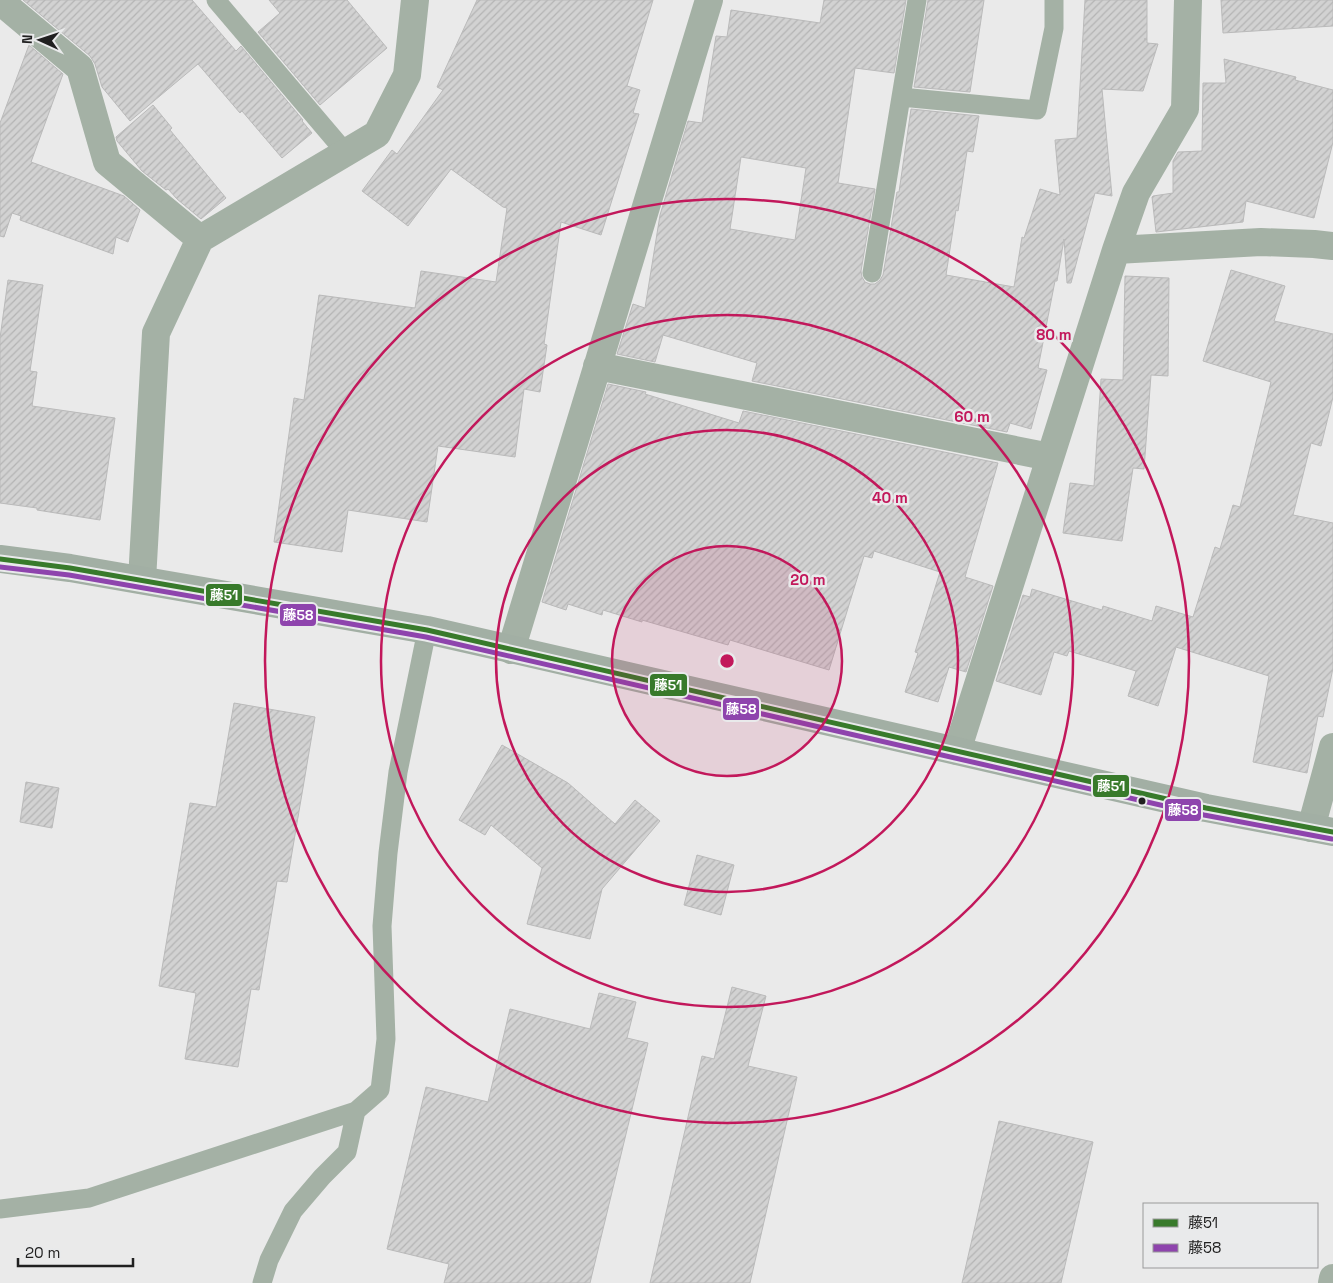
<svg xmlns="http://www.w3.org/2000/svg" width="1333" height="1283" font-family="'Space Grotesk','Noto Sans JP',sans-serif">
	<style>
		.building { fill: url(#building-hatch); stroke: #bababa; fill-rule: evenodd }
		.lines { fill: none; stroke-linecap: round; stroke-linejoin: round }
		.service { stroke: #a4b1a5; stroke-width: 19 }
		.minor { stroke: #a4b1a5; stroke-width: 28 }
		.tertiary { stroke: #a4b1a5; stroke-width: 28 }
		.trunk { stroke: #a2afa4; stroke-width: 28 }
		.bus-1-casing { stroke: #e9eaeb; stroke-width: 9 }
		.bus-2-casing { stroke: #e9eaeb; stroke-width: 9 }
		.bus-1 { stroke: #387a2b; stroke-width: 5 }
		.bus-2 { stroke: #8e44ad; stroke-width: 5 }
		.ring { fill: none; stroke: #c2185b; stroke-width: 2.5 }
		.bus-dot { fill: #202020; stroke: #e9eaeb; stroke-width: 2 }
		.centre { fill: #c2185b; stroke: #e9eaeb; stroke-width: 2.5 }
		.ring-label { font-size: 15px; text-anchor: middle; font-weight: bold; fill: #c2185b; stroke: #e9eaeb; stroke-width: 5; stroke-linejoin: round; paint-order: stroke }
		.line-badge { stroke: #e9eaeb; stroke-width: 2 }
		.badge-label { font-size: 14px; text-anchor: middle; font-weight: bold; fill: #fff }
	</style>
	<defs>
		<pattern id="building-hatch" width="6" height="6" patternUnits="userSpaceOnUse" patternTransform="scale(1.25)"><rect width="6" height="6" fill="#d2d2d2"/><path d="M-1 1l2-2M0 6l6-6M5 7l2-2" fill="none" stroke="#b4b4b4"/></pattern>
	</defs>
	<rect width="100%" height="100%" fill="#eaeaea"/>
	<path class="building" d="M 23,0 L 192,0 L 236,51 L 241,46 L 303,120 L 302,121 L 312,133 L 282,158 L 242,111 L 240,113 L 198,64 L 130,121 L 102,87 L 95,64 L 90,56 Z
		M 269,0 L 347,0 L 387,48 L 320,105 L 258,32 L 280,13 Z
		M 477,0 L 653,0 L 627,86 L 640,90 L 633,113 L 639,114 L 601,235 L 561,222 L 544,344 L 547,345 L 540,392 L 524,389 L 515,457 L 438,446 L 427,522 L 348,510 L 342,552 L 274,542 L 294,398 L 304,400 L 319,295 L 415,308 L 421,271 L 496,282 L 507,208 L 503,207 L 451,169 L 408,226 L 362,191 L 392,150 L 397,154 L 443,90 L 437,87 Z
		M 824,0 L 906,0 L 894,73 L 855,68 L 838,183 L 875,189 L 861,271 L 862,277 L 865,282 L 870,284 L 875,284 L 880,280 L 883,275 L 897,192 L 899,192 L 911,109 L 979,116 L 973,152 L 967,151 L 958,211 L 956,210 L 946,275 L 1014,287 L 1022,237 L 1024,238 L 1040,189 L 1060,195 L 1055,140 L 1077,138 L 1085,0 L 1147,0 L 1147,39 L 1144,39 L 1147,39 L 1147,43 L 1158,44 L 1143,91 L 1102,89 L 1112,196 L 1095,193 L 1071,283 L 1067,283 L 1064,239 L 1057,281 L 1055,281 L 1038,368 L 1047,370 L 1031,429 L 1010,423 L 1007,432 L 752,381 L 757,363 L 663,335 L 655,362 L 617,354 L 633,304 L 645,308 L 660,215 L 688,121 L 702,123 L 716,36 L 727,37 L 731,10 L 820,23 ZM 741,157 L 806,168 L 795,240 L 730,229 Z
		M 928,0 L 984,0 L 970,92 L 914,87 Z
		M 1221,0 L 1333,0 L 1333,26 L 1223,33 Z
		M 29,45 L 63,74 L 31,162 L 124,196 L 140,210 L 128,242 L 116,237 L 113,254 L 20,220 L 21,216 L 12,213 L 4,237 L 0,236 L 0,123 Z
		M 1224,59 L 1296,77 L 1295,80 L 1333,90 L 1333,142 L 1314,218 L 1246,201 L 1243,222 L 1156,232 L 1152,197 L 1153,196 L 1173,193 L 1173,161 L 1178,152 L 1202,151 L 1203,83 L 1226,83 Z
		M 153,105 L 172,128 L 170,130 L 226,198 L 201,219 L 177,199 L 168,189 L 166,190 L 142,171 L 117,141 L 116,137 Z
		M 1231,270 L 1285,286 L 1274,321 L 1333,334 L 1333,397 L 1321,446 L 1311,443 L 1293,515 L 1333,523 L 1333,668 L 1323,717 L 1318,716 L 1307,773 L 1253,762 L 1269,676 L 1176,647 L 1158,706 L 1128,696 L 1136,671 L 1069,651 L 1067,656 L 1054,652 L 1041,695 L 996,681 L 1023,595 L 1030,597 L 1032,589 L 1102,610 L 1103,606 L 1152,621 L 1156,606 L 1193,617 L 1215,547 L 1220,549 L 1233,505 L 1240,507 L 1271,382 L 1203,361 Z
		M 1125,276 L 1169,278 L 1168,376 L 1151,375 L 1144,469 L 1133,468 L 1122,541 L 1063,533 L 1070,483 L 1094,486 L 1101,379 L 1123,380 Z
		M 8,280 L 43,285 L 30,371 L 37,372 L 32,406 L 115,418 L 100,520 L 37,510 L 37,508 L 0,503 L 0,338 Z
		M 608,384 L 646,392 L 645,394 L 739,423 L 743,411 L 998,463 L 965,577 L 993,586 L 966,672 L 949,667 L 938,702 L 905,692 L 918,653 L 915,652 L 940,572 L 874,551 L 872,558 L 864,556 L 829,670 L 730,640 L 728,645 L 642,620 L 642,622 L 603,610 L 602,615 L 568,604 L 566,610 L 542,602 Z
		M 234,703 L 315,717 L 287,882 L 277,881 L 259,990 L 251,989 L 238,1067 L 185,1059 L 196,993 L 159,986 L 190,803 L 216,807 Z
		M 502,745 L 568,783 L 615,824 L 635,800 L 660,821 L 602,889 L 590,939 L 527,924 L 542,868 L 491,825 L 485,835 L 459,820 Z
		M 26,782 L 59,788 L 52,828 L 20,822 Z
		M 697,855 L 734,865 L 721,915 L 684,905 Z
		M 732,987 L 766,996 L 748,1066 L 797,1077 L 750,1283 L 650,1283 L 702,1056 L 714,1059 Z
		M 599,993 L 636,1002 L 627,1038 L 648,1043 L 590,1283 L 444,1283 L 449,1264 L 387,1249 L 426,1087 L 488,1102 L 510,1009 L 590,1029 Z
		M 999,1121 L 1093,1142 L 1061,1283 L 962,1283 Z"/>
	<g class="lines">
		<path class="service" d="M 216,0 L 346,153
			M 901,97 L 1037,110 L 1054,28 L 1054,0
			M 872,273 L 917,0
			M 0,1209 L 89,1198 L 356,1111
			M 262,1283 L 269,1260 L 293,1211 L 322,1177 L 347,1152 L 356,1111 L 380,1090 L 386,1039 L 382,926 L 388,853 L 398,772 L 427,630"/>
		<path class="minor" d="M 0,1 L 80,68 L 107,162 L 200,239
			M 1116,250 L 1261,242 L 1314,244 L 1333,246
			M 597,366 L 1050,457
			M 142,580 L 156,333 L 200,239 L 377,134 L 407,75 L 415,0
			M 511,650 L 709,0
			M 957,751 L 1116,250 L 1136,193 L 1185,109 L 1188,0
			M 1311,828 L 1333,747"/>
		<path class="tertiary" d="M 1332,1283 L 1333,1278"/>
		<path class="trunk" d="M 0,559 L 70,568 L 427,630 L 1206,808 L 1333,832"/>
		<g class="bus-1-casing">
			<path id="bus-1" d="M 0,559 L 70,568 L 427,630 L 1206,808 L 1333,832"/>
		</g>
		<g class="bus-2-casing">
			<path id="bus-2" d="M 0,567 L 69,575 L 426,637 L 1204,815 L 1332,839"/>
		</g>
		<use href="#bus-1" class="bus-1"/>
		<use href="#bus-2" class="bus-2"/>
	</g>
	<circle cx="727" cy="661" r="115" fill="#c2185b" fill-opacity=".12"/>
	<g class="ring">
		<circle cx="727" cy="661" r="115"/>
		<circle cx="727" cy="661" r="231"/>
		<circle cx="727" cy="661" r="346"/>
		<circle cx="727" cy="661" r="462"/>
	</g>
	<circle class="bus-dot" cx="1142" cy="801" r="4.5"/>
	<circle cx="727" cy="661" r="8" class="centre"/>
	<g class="ring-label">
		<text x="1054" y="340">80 m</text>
		<text x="972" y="422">60 m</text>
		<text x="890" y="503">40 m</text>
		<text x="808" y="585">20 m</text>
	</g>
	<g class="line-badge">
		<rect x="205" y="583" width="38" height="24" rx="5" fill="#387a2b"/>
		<rect x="279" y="603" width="38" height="24" rx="5" fill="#8e44ad"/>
		<rect x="649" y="673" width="39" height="24" rx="5" fill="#387a2b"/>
		<rect x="722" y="697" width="38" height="24" rx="5" fill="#8e44ad"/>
		<rect x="1092" y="774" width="38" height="24" rx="5" fill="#387a2b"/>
		<rect x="1164" y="798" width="38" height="24" rx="5" fill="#8e44ad"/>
	</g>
	<g class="badge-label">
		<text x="224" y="600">藤51</text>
		<text x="298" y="620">藤58</text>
		<text x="668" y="690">藤51</text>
		<text x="741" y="714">藤58</text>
		<text x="1111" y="791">藤51</text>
		<text x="1183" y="815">藤58</text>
	</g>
	<rect x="1143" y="1203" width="175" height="65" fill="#e9eaeb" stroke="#99999a"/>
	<rect x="1153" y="1219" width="25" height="8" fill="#387a2b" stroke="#99999a"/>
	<text x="1188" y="1228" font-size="15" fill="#202020">藤51</text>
	<rect x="1153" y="1244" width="25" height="8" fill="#8e44ad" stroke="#99999a"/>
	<text x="1188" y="1253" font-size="15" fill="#202020">藤58</text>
	<g transform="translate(40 40) rotate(273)" stroke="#e9eaeb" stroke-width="4" paint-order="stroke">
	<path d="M0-4L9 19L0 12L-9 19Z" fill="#202020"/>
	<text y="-8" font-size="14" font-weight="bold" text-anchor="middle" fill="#202020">N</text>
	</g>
	<path d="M18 1258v8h115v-8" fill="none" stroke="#202020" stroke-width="2.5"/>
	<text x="25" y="1258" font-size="15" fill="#202020" stroke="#e9eaeb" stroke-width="4" paint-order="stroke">20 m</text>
</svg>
